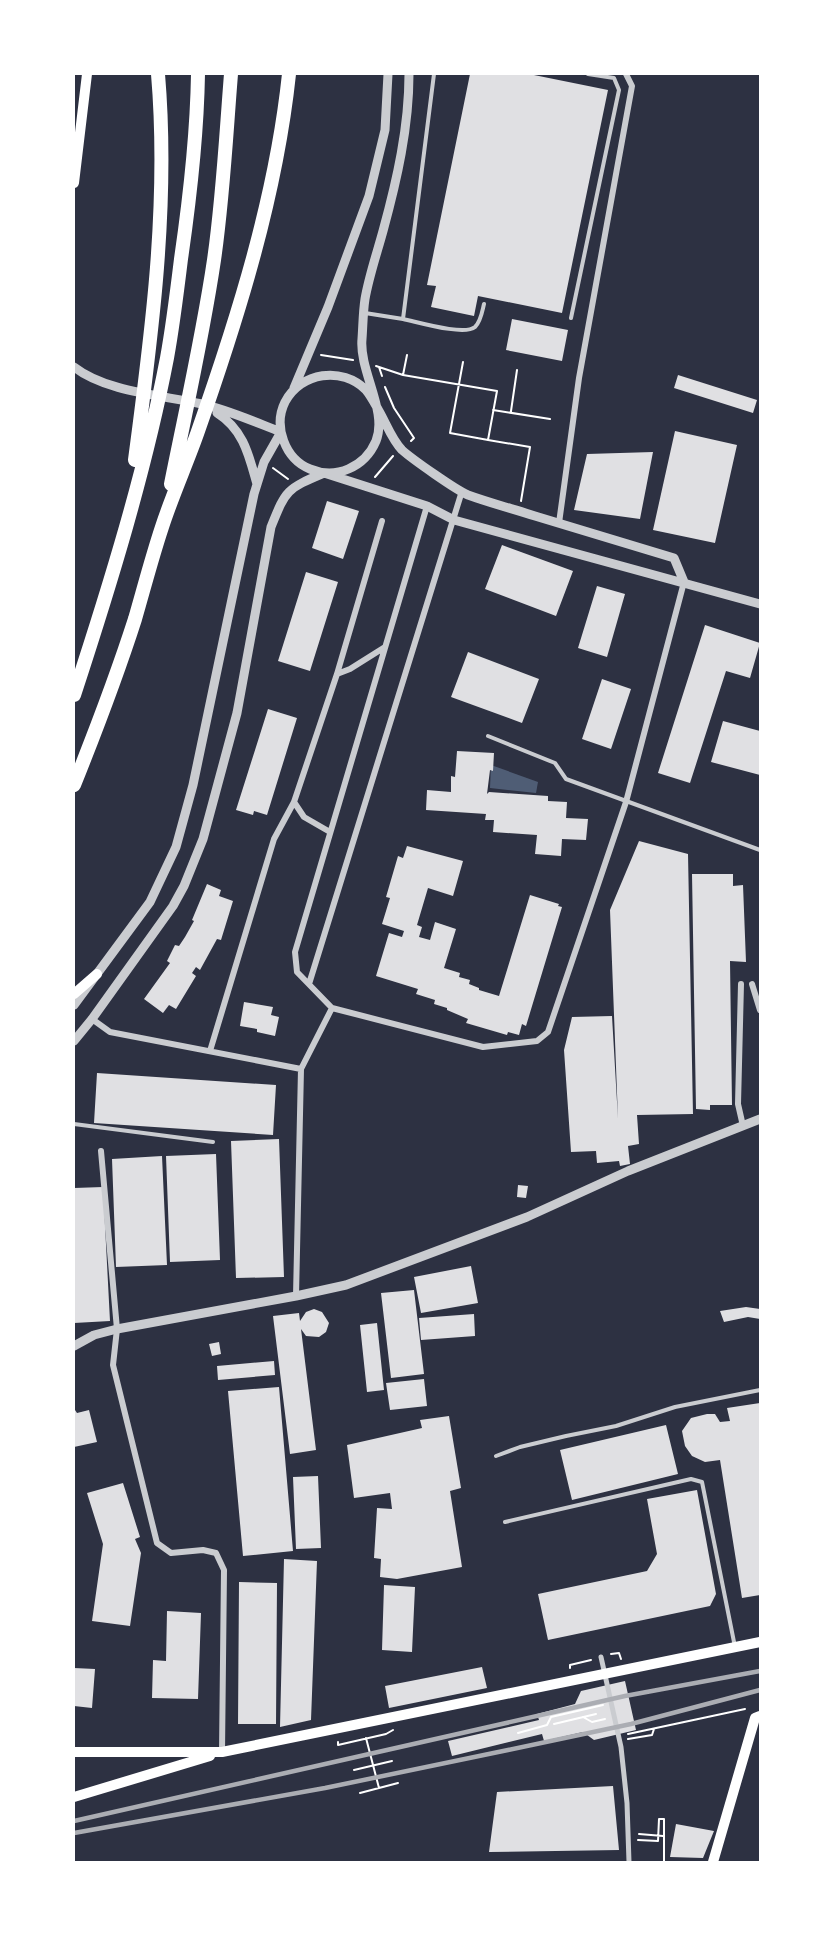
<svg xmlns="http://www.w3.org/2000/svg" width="834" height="1936" font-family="'Asap Condensed',sans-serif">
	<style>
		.water { fill: #4f5d75 }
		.building { fill: #e0e0e3 }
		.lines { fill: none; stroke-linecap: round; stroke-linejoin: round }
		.path { stroke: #fff; stroke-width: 2 }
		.service { stroke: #caccd0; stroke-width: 4 }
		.pedestrian { stroke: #caccd0; stroke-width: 5 }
		.minor { stroke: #caccd0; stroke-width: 6 }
		.tertiary { stroke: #caccd0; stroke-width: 9 }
		.secondary { stroke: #fff; stroke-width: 10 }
		.motorway { stroke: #fff; stroke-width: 14 }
		.rail { stroke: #abadb3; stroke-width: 4.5 }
	</style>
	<rect width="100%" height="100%" fill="#2d3142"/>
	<path class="water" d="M 491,765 L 538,782 L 536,793 L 490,788 Z"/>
	<path class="building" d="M 470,74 L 529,74 L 608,90 L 562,313 L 478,296 L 474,316 L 431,307 L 436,286 L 427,285 Z
		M 512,319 L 568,330 L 562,361 L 506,350 Z
		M 678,375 L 757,400 L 753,413 L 674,388 Z
		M 675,431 L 737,445 L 715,543 L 653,530 Z
		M 653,452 L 640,519 L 574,510 L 587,454 Z
		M 327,501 L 359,511 L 343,559 L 312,548 Z
		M 502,545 L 573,571 L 556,616 L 485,589 Z
		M 306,572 L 338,582 L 310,671 L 278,661 Z
		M 597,586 L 625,594 L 607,657 L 578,648 Z
		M 705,625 L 760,643 L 750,678 L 726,671 L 690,783 L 658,773 Z
		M 468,652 L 539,679 L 522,723 L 451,697 Z
		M 602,679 L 631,689 L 611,749 L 582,739 Z
		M 268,709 L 297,718 L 267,815 L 254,811 L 253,815 L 236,810 Z
		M 723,721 L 760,731 L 760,775 L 711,762 Z
		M 457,751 L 494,753 L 493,771 L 490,770 L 487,794 L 489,792 L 548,796 L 548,801 L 567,802 L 566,818 L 588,819 L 586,840 L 562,839 L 561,856 L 535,854 L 537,835 L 493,832 L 494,820 L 485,820 L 486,814 L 426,810 L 427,790 L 451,792 L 451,776 L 455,777 Z
		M 639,841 L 688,854 L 693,1114 L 637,1115 L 639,1144 L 628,1146 L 630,1164 L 620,1166 L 619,1161 L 597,1163 L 596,1151 L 571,1152 L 564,1050 L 572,1017 L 612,1016 L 618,1119 L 610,910 Z
		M 407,846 L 463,861 L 453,896 L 428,888 L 417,925 L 422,927 L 419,937 L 430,940 L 435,922 L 456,929 L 444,968 L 460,973 L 459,977 L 470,980 L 469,984 L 479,988 L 479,990 L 499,996 L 530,895 L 559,904 L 558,906 L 562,907 L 526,1026 L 522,1024 L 519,1035 L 508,1032 L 507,1035 L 466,1023 L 468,1019 L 447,1010 L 447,1008 L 434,1004 L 435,1000 L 416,994 L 418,989 L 376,976 L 389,933 L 402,937 L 404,931 L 382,924 L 390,898 L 386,897 L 398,856 L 403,858 Z
		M 692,874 L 733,874 L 733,886 L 743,885 L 746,962 L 730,961 L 732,1105 L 710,1105 L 710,1110 L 696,1109 Z
		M 207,884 L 221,890 L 219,896 L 233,901 L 221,940 L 217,939 L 200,970 L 196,967 L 192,973 L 196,976 L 176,1009 L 169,1005 L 163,1013 L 144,999 L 170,963 L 167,961 L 175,945 L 179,946 L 185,937 L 194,921 L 192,920 Z
		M 244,1002 L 273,1007 L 271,1015 L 279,1017 L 275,1036 L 257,1032 L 257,1029 L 240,1026 Z
		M 97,1073 L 276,1085 L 273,1135 L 94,1123 Z
		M 279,1139 L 284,1277 L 236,1278 L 231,1141 Z
		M 216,1154 L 220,1260 L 170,1262 L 166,1156 Z
		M 162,1156 L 167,1265 L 116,1267 L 112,1159 Z
		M 518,1185 L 528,1186 L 526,1198 L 517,1197 Z
		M 103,1187 L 110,1321 L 74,1323 L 74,1188 Z
		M 471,1266 L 478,1303 L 421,1313 L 414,1277 Z
		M 414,1290 L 424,1374 L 391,1378 L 381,1293 Z
		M 746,1307 L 760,1309 L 760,1319 L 748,1317 L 724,1322 L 720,1311 Z
		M 314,1309 L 322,1312 L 329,1323 L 326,1332 L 319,1337 L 306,1336 L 301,1329 L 316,1450 L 290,1454 L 273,1316 L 299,1313 L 300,1321 L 306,1312 Z
		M 474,1314 L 475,1336 L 421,1340 L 419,1318 Z
		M 377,1323 L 384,1390 L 367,1392 L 360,1325 Z
		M 219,1342 L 221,1354 L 212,1356 L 209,1344 Z
		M 274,1361 L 275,1375 L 218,1380 L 217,1366 Z
		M 424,1379 L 427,1406 L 390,1410 L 386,1383 Z
		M 279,1387 L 293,1551 L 243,1556 L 228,1391 Z
		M 760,1403 L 760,1595 L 742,1598 L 720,1460 L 705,1462 L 692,1456 L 685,1446 L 682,1431 L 691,1418 L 707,1414 L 715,1414 L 720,1422 L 730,1421 L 727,1408 Z
		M 75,1410 L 77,1413 L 89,1410 L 97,1442 L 74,1447 L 74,1411 Z
		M 449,1416 L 461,1488 L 450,1491 L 462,1567 L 397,1579 L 380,1577 L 381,1559 L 374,1558 L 377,1508 L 392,1509 L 390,1493 L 354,1498 L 347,1445 L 422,1428 L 420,1420 Z
		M 666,1425 L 678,1474 L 572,1500 L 560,1450 Z
		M 318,1476 L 321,1548 L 296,1549 L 293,1477 Z
		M 123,1483 L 140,1537 L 135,1539 L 141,1553 L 130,1626 L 92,1621 L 103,1544 L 87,1493 Z
		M 697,1490 L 716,1594 L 710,1606 L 548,1640 L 538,1594 L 647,1571 L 657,1554 L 647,1499 Z
		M 284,1559 L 317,1561 L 311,1720 L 280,1727 Z
		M 239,1582 L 277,1583 L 276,1724 L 238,1724 Z
		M 384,1585 L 415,1587 L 412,1652 L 382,1650 Z
		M 167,1611 L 201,1613 L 198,1699 L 152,1698 L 153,1660 L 166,1661 Z
		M 482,1667 L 487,1688 L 389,1708 L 385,1686 Z
		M 74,1668 L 95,1669 L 92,1708 L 74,1706 Z
		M 625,1681 L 636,1730 L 594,1740 L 583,1732 L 544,1741 L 542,1734 L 452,1756 L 448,1741 L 539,1720 L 537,1714 L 575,1704 L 581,1691 Z
		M 613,1786 L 619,1850 L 489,1852 L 497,1792 Z
		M 676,1824 L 714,1831 L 703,1858 L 670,1857 Z"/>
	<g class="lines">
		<path class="path" d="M 321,355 L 353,360
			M 463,362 L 450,433 L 488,440
			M 376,366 L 403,375 L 497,391 L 488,440 L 530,447 L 521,501
			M 379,367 L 382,376
			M 403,375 L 407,355
			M 385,387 L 394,408 L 414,438 L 411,441
			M 493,410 L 550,419
			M 511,411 L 517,370
			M 273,468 L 288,479
			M 375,477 L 393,456
			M 611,1654 L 619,1653 L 621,1659
			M 570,1668 L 570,1665 L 591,1660
			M 583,1717 L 592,1722 L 605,1719
			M 554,1724 L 596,1714
			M 518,1733 L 547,1725 L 551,1717 L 603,1705
			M 628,1734 L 745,1709
			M 366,1738 L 379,1788
			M 628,1739 L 652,1735 L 654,1729
			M 338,1742 L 338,1745 L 386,1734 L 393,1730
			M 354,1770 L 392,1761
			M 360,1793 L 398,1783
			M 639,1834 L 663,1836
			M 638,1840 L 658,1841 L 659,1819 L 664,1819 L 664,1862"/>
		<path class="service" d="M 434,74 L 403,319 C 418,322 464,336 475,327 C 481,321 482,312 484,304
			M 365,313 L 403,319
			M 571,318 L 619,90 L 614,78 L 588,74
			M 488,736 L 555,763 L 566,779 L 760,850
			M 74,1124 L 213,1142
			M 496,1456 L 520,1447 L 566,1436 L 616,1426 L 675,1407 L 760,1390
			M 505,1522 L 691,1479 L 702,1482 L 735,1647"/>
		<path class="pedestrian" d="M 601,1657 L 621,1747 L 627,1803 L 629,1862"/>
		<path class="minor" d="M 427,506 L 295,952 L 297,972 L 332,1008 L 483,1047 L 537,1041 L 548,1032 L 626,802 L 684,582
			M 559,523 L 579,378 L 632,86 L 626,74
			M 337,674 L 350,669 L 385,647
			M 294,802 L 304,817 L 330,832
			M 309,984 L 462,491
			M 741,984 L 738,1104 L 743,1126
			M 752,984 L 760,1010
			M 92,1019 L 110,1032 L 301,1069
			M 210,1051 L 274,839 L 294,802 L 337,674 L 382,521
			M 101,1151 L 117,1329 L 113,1365 L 157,1543 L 171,1553 L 203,1550 L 216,1553 L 224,1570 L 222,1752
			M 296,1296 L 301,1069 L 332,1008"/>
		<path class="tertiary" d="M 409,74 C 409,127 397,180 383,231 C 377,253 369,276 365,299 C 363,312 363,325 362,339 C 359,371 388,411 376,441 C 365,467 336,480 310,469 C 285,459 273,426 285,402 C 301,372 342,366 366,390 C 371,396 375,404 379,411 C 386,423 392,440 402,450 C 412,459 456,490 468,495 C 490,503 513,509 535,516 C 581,530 627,544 674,558 L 684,582
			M 74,367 C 106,392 161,395 202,404 C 228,410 255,422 281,432
			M 294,388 L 328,307 L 369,196 L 385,130 L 388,74
			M 217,413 C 244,430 249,456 257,484
			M 74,1005 L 150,902 L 176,847 L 193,785 L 254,494 L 264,462 L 281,432
			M 74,1041 L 92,1019 L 173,906 L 184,886 L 203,839 L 237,713 L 271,527 C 286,490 286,489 324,473 L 427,506 L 454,520 L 760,604
			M 74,1346 L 94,1335 L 117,1329 L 296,1296 L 346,1285 L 527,1217 L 628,1171 L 760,1119"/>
		<path class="secondary" d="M 74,183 L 87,74
			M 74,994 L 97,974
			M 74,1752 L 222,1752 L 760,1642
			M 74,1797 L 210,1756
			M 713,1862 L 755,1718 L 760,1716"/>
		<path class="motorway" d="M 135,460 C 152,332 169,203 158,74
			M 171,484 C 186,409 203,335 214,260 C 223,198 226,136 231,74
			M 74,695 C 110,585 145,472 167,358 C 173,325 177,292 181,259 C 190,197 197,136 198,74
			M 74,785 C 96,730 117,675 135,619 C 144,588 152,557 162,527 C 172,496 186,465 197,434 C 238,317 276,197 289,74"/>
		<path class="rail" d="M 74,1821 L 625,1696 L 760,1671
			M 74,1833 L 325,1788 L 508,1750 L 631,1724 L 760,1690"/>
	</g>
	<rect width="834" height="1936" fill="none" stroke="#ffffff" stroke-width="150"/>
</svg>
